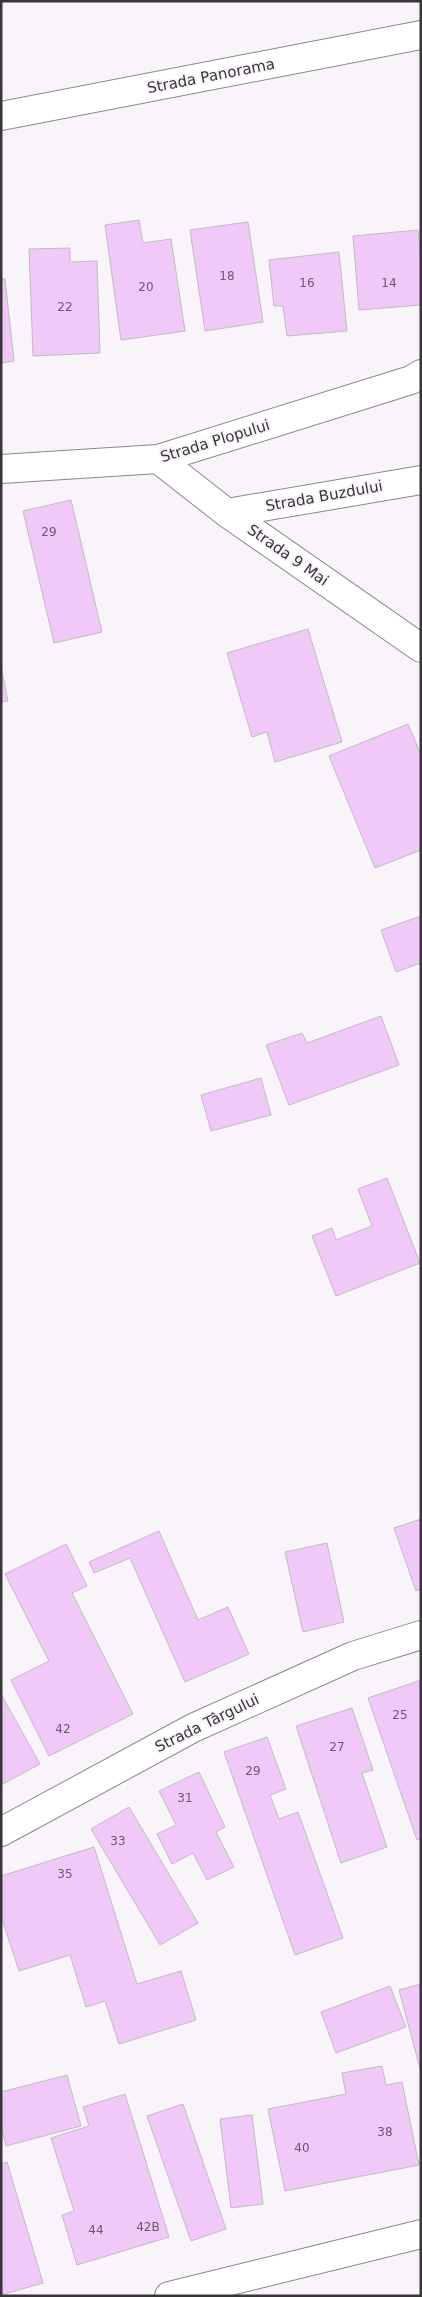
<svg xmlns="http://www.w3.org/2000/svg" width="422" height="2297" font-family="'DejaVu Sans',sans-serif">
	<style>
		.building { fill: #f0c9f8; stroke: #c1bbc2 }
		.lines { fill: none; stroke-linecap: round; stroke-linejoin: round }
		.minor-casing { stroke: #8c868d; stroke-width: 30 }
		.minor { stroke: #fff; stroke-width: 28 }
		.labels { text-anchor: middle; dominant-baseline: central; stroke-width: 4; stroke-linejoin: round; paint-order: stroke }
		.number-label { font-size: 12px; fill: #665b69 }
		.street-label { font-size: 15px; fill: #383639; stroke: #f9f3fa }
	</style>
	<rect width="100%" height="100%" fill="#f9f3fa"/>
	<path class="building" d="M 139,220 L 143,243 L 171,239 L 185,331 L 121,340 L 105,225 Z
		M 248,222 L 263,322 L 205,331 L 190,230 Z
		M 418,230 L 421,261 L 421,305 L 359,310 L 353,236 Z
		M 70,248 L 70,262 L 97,261 L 100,353 L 33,356 L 29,249 Z
		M 339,252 L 347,331 L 287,336 L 283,306 L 274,306 L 269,260 Z
		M 1,279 L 5,279 L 14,361 L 1,363 Z
		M 71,500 L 102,632 L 54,643 L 23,511 Z
		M 308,629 L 342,742 L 275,762 L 267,732 L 252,737 L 227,653 Z
		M 1,667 L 8,701 L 1,702 Z
		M 408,724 L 421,755 L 421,850 L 375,868 L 329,756 Z
		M 421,916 L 421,963 L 396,972 L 381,930 Z
		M 381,1016 L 399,1065 L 289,1105 L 266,1045 L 302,1033 L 307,1043 Z
		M 261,1078 L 271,1115 L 211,1131 L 201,1095 Z
		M 387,1178 L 420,1263 L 336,1296 L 312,1236 L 332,1228 L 336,1240 L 372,1226 L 358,1189 Z
		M 421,1519 L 421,1589 L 416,1591 L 394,1528 Z
		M 159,1531 L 198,1620 L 228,1607 L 249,1654 L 185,1682 L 130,1558 L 94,1573 L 89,1562 Z
		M 327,1543 L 344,1622 L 303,1632 L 285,1552 Z
		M 66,1544 L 87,1586 L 72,1593 L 133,1714 L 49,1756 L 11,1680 L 49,1661 L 5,1574 Z
		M 421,1680 L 421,1839 L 417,1840 L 368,1698 Z
		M 1,1694 L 40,1764 L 1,1785 Z
		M 352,1708 L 373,1770 L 362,1773 L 387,1847 L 341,1863 L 296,1726 Z
		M 267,1737 L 286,1789 L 270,1795 L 279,1819 L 298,1812 L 343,1938 L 295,1955 L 224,1752 Z
		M 199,1772 L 225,1827 L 216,1832 L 234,1867 L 207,1880 L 193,1853 L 172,1864 L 157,1834 L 176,1825 L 159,1791 Z
		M 129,1807 L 198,1923 L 160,1945 L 91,1829 Z
		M 94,1847 L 137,1984 L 181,1971 L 196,2020 L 119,2044 L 105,2001 L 86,2007 L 70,1955 L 19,1971 L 1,1916 L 1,1876 Z
		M 421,1984 L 421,2072 L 399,1990 Z
		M 390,1986 L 406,2027 L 336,2053 L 321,2012 Z
		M 382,2066 L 386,2085 L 402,2082 L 419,2165 L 285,2191 L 268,2109 L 346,2094 L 342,2073 Z
		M 67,2075 L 81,2126 L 6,2146 L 1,2126 L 1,2092 Z
		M 125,2094 L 169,2237 L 77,2265 L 62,2215 L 74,2211 L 51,2138 L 89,2126 L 83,2107 Z
		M 183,2104 L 226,2229 L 191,2241 L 147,2116 Z
		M 252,2115 L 263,2204 L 231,2208 L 220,2119 Z
		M 7,2162 L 43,2283 L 1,2295 L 1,2164 Z"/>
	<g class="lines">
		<g class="minor-casing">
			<path id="minor" d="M 1,116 L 421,35
				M 158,459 L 227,513 L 421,648
				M 1,469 L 158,459 L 411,380 L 421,374
				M 227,513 L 421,480
				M 1,1832 L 193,1728 L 353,1656 L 421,1635
				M 169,2296 L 421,2234"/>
		</g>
		<use href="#minor" class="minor"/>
	</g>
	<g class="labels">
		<g class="number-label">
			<text x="227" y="276">18</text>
			<text x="307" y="283">16</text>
			<text x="389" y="283">14</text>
			<text x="146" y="287">20</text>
			<text x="65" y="307">22</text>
			<text x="49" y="532">29</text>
			<text x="400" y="1715">25</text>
			<text x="63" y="1729">42</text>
			<text x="337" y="1747">27</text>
			<text x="253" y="1771">29</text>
			<text x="185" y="1798">31</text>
			<text x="118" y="1841">33</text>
			<text x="65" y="1874">35</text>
			<text x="385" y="2132">38</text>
			<text x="302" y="2148">40</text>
			<text x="148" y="2227">42B</text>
			<text x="96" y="2230">44</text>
		</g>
		<g class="street-label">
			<text transform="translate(211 76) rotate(-11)">Strada Panorama</text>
			<text transform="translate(215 441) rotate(-17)">Strada Plopului</text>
			<text transform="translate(324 496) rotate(-10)">Strada Buzdului</text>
			<text transform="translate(288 555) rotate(35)">Strada 9 Mai</text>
			<text transform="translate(207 1723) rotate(-26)">Strada Târgului</text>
		</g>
	</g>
	<rect width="422" height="2297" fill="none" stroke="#383639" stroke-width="5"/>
</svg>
